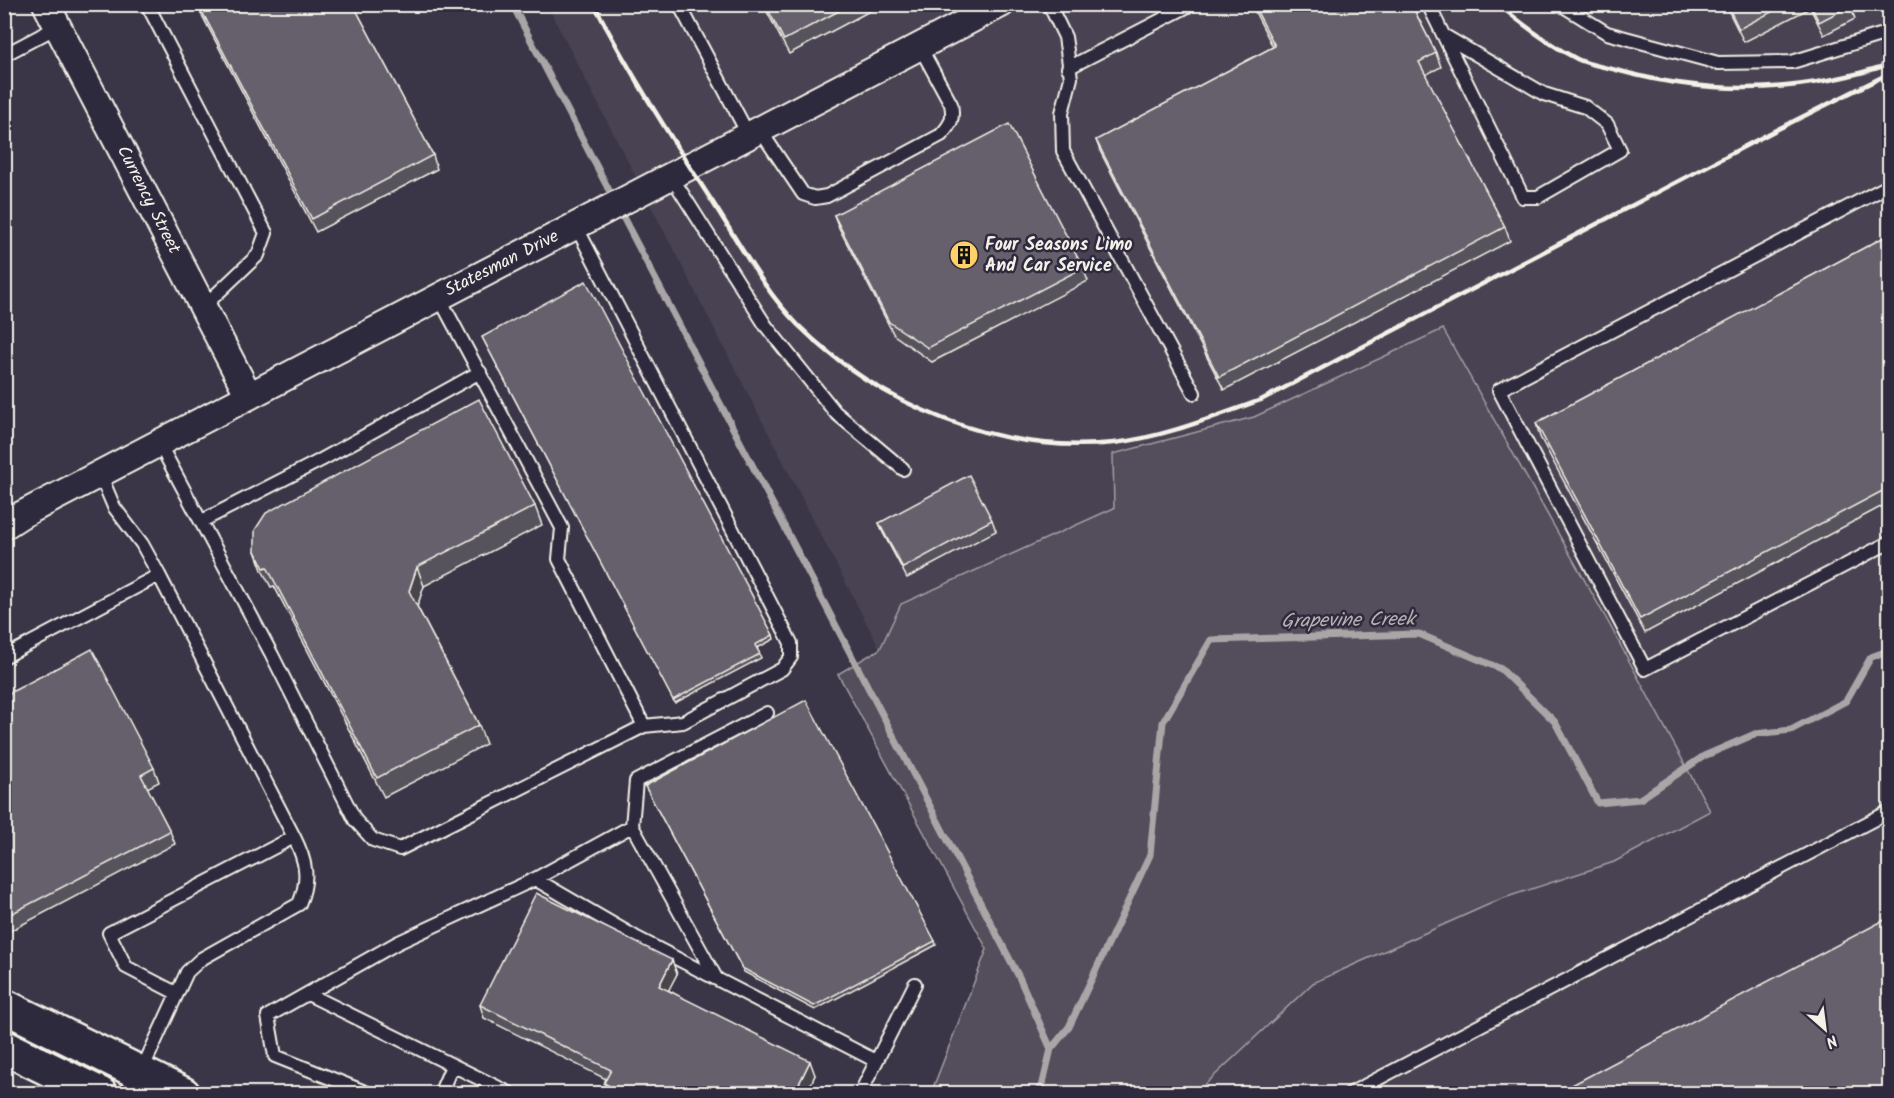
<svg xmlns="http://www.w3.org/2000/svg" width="1894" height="1098" font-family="Kalam,sans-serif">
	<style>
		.built { fill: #484352 }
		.green { fill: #534e5c; stroke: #a4a0a2; stroke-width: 1.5 }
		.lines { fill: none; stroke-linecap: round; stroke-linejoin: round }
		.stream { stroke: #aaa6a7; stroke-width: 7 }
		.lane-casing { stroke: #f4f1e8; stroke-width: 16 }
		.street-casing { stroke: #f4f1e8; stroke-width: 30 }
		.secondary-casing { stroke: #f4f1e8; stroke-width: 38 }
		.lane { stroke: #2f2a3d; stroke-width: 12 }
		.street { stroke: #2f2a3d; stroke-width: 26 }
		.secondary { stroke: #2f2a3d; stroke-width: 33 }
		.rail { stroke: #f4f1e8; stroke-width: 4.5 }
		.wall { fill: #57535d; stroke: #f4f1e8; stroke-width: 1.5 }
		.shaded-wall { fill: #47444c; stroke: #f4f1e8; stroke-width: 1.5 }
		.building { fill: #65616c; stroke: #f4f1e8; stroke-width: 1.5 }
		.labels { text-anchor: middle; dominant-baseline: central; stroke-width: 5; stroke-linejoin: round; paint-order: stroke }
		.street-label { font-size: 18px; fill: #f4f1e8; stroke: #2f2a3d }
		.poi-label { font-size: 18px; font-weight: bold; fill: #f4f1e8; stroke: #2f2a3d; text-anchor: start }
		.water-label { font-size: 20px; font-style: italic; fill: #b6b2b2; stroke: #2f2a3d }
	</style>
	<rect width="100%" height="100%" fill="#3b3647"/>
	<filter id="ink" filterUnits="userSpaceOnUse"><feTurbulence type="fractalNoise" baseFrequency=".0167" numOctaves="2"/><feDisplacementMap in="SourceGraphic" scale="12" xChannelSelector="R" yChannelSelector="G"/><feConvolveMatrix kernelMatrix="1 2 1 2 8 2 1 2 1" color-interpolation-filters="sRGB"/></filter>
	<g filter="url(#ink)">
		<path class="built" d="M 547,5 L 1889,5 L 1889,1093 L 1194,1093 L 1313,983 L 1501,899 L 1614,862 L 1443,330 L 1254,417 L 1113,454 L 1114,508 L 901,603 L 880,649 Z"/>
		<path class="green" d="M 1443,329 L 1607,620 L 1710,811 L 1614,862 L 1501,899 L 1313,983 L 1196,1093 L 931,1093 L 987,949 L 838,674 L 880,649 L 901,604 L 1114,508 L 1113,454 L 1254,417 Z"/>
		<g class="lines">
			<path class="stream" d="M 512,4 L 1019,977 L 1051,1049
				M 1034,1094 L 1042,1087 L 1051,1049 L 1069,1027 L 1150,855 L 1163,722 L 1211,640 L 1419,634 L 1501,669 L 1555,722 L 1598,803 L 1640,799 L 1704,756 L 1755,734 L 1791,730 L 1846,701 L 1871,657 L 1890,650"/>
			<g class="lane-casing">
				<path id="lane" d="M 147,4 L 266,233 L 258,255 L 203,307
					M 679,4 L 749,136
					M 1049,4 L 1065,37 L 1071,78 L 1062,113 L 1063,151 L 1194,393
					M 1428,4 L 1523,197 L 1538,197 L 1620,150 L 1607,124 L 1585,107 L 1544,94 L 1443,35
					M 1560,4 L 1607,33 L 1718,63 L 1792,62 L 1890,32
					M 4,55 L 57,27
					M 1068,68 L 1192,4
					M 760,130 L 803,194 L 815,198 L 827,196 L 941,135 C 951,124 954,119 951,104 L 920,47
					M 671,176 L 766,326 L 835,412 L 903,469
					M 1890,185 L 1499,390 L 1645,669 L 1890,542
					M 576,226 L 791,643 L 791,657 L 782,669 L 683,722 L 644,726
					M 159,443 L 272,655 L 355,820 L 373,840 L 400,849 L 644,726 L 559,559 L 562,528 L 439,297
					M 100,474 L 114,507 L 142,544 L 159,575 L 294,837 C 306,861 310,878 299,904 L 201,959 L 187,972 L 141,1072
					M 202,521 L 321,460 L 480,372
					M 4,657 L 159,575
					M 632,826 L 636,781 L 767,713
					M 535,879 L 632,826 L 716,978
					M 176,993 L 126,967 L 109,933 L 294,837
					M 308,994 L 511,1094
					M 370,1094 L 275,1056 L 268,1016 L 397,943 L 535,879 L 635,937 L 876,1061
					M 440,1094 L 452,1066
					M 860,1094 L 915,984
					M 1349,1094 L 1890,811"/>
			</g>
			<g class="street-casing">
				<path id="street" d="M 46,4 L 249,396
					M 4,526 L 21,515 L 159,443 L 1001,4"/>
			</g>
			<g class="secondary-casing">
				<path id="secondary" d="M 4,1006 L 183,1094
					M 4,1047 L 100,1094"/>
			</g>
			<use href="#lane" class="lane"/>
			<use href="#street" class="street"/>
			<use href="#secondary" class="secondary"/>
			<path class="rail" d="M 594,4 C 628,70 668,133 708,195 C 736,237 762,289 798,325 C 879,405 998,455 1114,443 C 1165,437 1213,417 1261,400 L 1774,131 L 1890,73
				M 1498,4 C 1522,24 1548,44 1577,59 C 1589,65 1606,67 1620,71 C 1712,96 1800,94 1890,64"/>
		</g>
		<path class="wall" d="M 196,4 L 353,4 L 433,155 L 437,169 L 316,232 Z
			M 763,4 L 883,4 L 789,54 Z
			M 1252,4 L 1411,4 L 1436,53 L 1441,67 L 1425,75 L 1505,227 L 1510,241 L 1224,390 L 1101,153 L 1096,140 L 1273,47 L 1256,14 Z
			M 1725,4 L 1850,4 L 1855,19 L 1824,35 L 1810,8 L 1744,42 Z
			M 834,215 L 1083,268 L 1088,281 L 932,362 L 894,335 L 839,228 Z
			M 1890,234 L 1890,502 L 1645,633 L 1540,437 L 1536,423 Z
			M 482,337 L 773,635 L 774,639 L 757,648 L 761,658 L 675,703 Z
			M 535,506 L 542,525 L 424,586 L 417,606 L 479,725 L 486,744 L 384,797 L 274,586 L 271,587 L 262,570 L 255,551 Z
			M 992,520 L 996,531 L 907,578 L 883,533 L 879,523 Z
			M 4,696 L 154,768 L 159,782 L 147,788 L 170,831 L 175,844 L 10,931 L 4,920 Z
			M 645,786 L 935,941 L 936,945 L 815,1010 L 744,972 Z
			M 677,974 L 668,990 L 815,1075 L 806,1094 L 608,1094 L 604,1083 L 606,1079 L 484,1018 L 480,1005 Z"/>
		<path class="shaded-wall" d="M 417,567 L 424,586 L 416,610 L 409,591 Z
			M 672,960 L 677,974 L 664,999 L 659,986 Z
			M 810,1061 L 815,1075 L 806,1094 L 794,1094 Z"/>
		<path class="building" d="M 198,4 L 353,4 L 433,155 L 312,219 Z
			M 765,4 L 852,4 L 784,40 Z
			M 1253,4 L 1411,4 L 1436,53 L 1419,62 L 1505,227 L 1219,377 L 1096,140 L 1275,46 Z
			M 1727,4 L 1787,4 L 1739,29 Z
			M 1810,4 L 1850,4 L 1850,6 L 1819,22 Z
			M 1009,124 L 1083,268 L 928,348 L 889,322 L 834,215 Z
			M 1890,234 L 1890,487 L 1640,619 L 1536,423 Z
			M 586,281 L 773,635 L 755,645 L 760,654 L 673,700 L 482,337 Z
			M 479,399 L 535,506 L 417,567 L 409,591 L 479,725 L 377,778 L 267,567 L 264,568 L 255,551 L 255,530 L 266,513 Z
			M 969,475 L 992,520 L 903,568 L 879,523 Z
			M 92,649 L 154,768 L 141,775 L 170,831 L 5,917 L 4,696 Z
			M 806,700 L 935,941 L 814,1006 L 742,968 L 645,786 Z
			M 536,893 L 672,960 L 659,986 L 810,1061 L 794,1094 L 623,1094 L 604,1083 L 611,1070 L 480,1005 Z
			M 1890,917 L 1890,1094 L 1555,1094 Z"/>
	</g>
	<defs>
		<g id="building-disc" transform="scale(1.5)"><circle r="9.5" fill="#ffd166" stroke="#2f2a3d"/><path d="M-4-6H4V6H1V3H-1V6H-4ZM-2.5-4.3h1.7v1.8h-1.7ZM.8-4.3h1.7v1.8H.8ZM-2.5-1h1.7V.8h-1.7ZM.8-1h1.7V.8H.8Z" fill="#111"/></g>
	</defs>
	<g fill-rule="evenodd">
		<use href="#building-disc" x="964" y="255"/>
	</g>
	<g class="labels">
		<g class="street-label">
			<text transform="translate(148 200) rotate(63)">Currency Street</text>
			<text transform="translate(502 264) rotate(-27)">Statesman Drive</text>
		</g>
		<g class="poi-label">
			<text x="985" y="245">Four Seasons Limo<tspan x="985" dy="21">And Car Service</tspan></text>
		</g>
		<g class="water-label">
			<text transform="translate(1348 621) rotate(-1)">Grapevine Creek</text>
		</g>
	</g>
	<rect width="1894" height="1098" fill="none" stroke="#2f2a3d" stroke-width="24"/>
	<rect x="12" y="12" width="1870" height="1074" fill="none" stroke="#f4f1e8" stroke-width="2" filter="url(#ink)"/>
	<g transform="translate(1825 1029) rotate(152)" stroke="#2f2a3d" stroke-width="4.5" paint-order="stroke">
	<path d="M0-4.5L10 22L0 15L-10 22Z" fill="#f4f1e8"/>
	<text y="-9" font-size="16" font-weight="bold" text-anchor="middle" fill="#f4f1e8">N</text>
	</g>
</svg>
